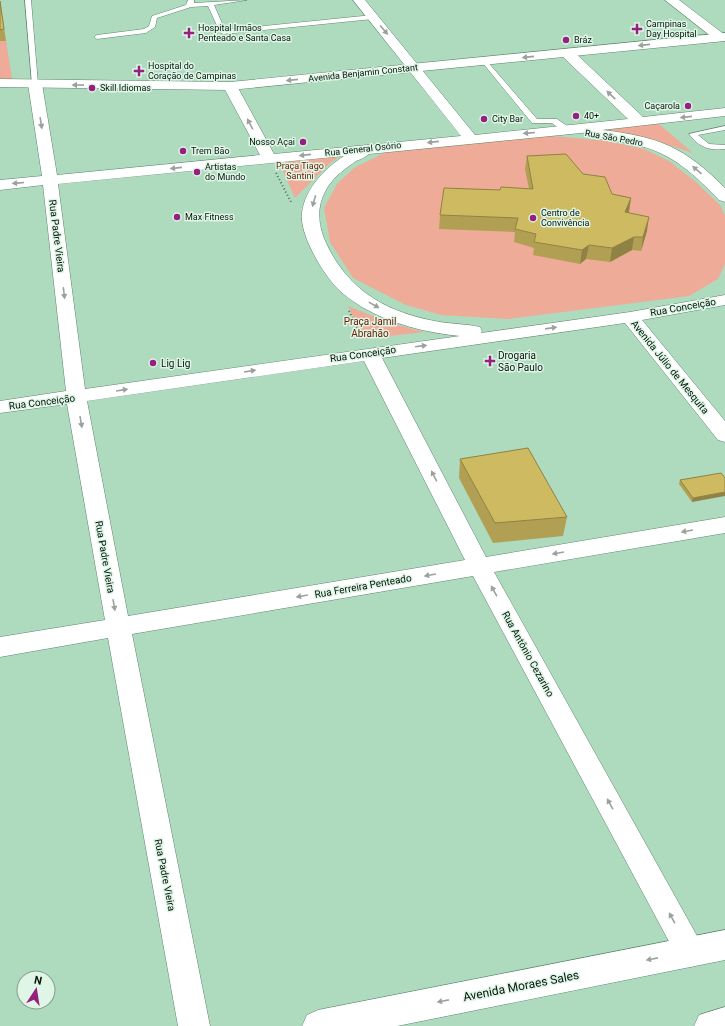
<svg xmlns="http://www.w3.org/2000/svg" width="725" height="1026" font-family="Roboto,sans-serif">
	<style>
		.green { fill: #eeab98 }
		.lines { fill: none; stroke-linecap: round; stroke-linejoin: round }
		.lane-casing { stroke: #5d866d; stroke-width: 1 }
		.street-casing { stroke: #5d866d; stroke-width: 1 }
		.secondary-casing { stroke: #5d866d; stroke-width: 1 }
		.primary-casing { stroke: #5d866d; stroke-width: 1 }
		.path { stroke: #526f5d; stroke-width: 2; stroke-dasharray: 1 2.5; stroke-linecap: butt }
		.lane { fill: #fff; fill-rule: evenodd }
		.street { fill: #fff; fill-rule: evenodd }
		.secondary { fill: #fff; fill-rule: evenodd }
		.primary { fill: #fff; fill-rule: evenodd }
		.wall { fill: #b1a053 }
		.shaded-wall { fill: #908244 }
		.building { fill: #ceba61; stroke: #908244 }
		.oneway { fill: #9ba29e }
		.poi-dot { fill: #95217f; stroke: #dff5e6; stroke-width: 1.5 }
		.labels { text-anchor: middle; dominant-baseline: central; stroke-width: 3; stroke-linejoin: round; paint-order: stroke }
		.far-poi-label { font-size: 9px; fill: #06160d; stroke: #dff5e6; text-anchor: start }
		.far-street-label { font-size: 9px; fill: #06160d; stroke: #dff5e6 }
		.far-park-label { font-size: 9px; fill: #6c2006; stroke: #dff5e6 }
		.street-label { font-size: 10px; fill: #06160d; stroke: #dff5e6 }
		.park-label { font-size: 10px; fill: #6c2006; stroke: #dff5e6 }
		.poi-label { font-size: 10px; fill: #06160d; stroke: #dff5e6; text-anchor: start }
		.near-street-label { font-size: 12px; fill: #06160d; stroke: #dff5e6 }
	</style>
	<rect width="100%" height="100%" fill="#aedabe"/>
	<path class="green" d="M 0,41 L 6,41 L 13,84 L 0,83 Z
		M 658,123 L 693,153 C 659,141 626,132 590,128 Z
		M 543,135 L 607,141 L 644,149 L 669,161 L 696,182 L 720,205 L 725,216 L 725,264 L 718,279 L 689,296 L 508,319 L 441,315 L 406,305 L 353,278 L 330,242 L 324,208 L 337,184 L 354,168 L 392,149 Z
		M 347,152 L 330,163 L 295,198 L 277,158 Z
		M 348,306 L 387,322 L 424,332 L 364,339 Z"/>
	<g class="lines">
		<g class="lane-casing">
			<path id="lane" d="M 25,0 L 31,0 L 38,84 L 35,86 L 32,84 Z
				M 188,0 L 194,0 L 194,3 L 247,0 L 214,5 L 225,30 L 373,15 L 376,17 L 373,19 L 223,34 L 220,32 L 208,6 L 191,7 L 157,18 L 155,27 L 146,33 L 97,39 L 94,37 L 97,35 L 144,29 L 149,26 L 152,16 L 186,5 Z
				M 482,60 L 486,60 L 537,119 L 557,119 L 570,128 L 570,132 L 564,132 L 552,123 L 532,123 L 482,62 Z
				M 725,126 L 725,130 L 698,135 L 709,144 L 725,145 L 725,149 C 709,151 699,147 689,134 Z"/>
		</g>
		<g class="street-casing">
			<path id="street" d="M 665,0 L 679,0 L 725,35 L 725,41 L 717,41 Z"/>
		</g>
		<g class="secondary-casing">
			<path id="secondary" d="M 353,0 L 365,0 L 475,135 L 628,119 L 562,56 L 561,53 L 567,49 L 572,50 L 643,117 L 725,108 L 725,116 L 602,130 C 660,137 684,147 725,188 L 725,202 L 719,200 C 695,175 672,153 637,145 C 622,141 607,141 592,137 L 590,134 L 591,132 L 369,154 C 366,157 361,159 356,161 C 346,168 336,175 329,185 C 316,204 317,223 326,243 C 349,292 388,313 440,322 C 453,324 467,324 480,327 L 482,331 L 481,333 L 630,312 L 725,295 L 725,305 L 642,320 L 725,421 L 725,442 L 718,440 L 625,323 L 382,358 L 486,557 L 725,517 L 725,533 L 494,572 L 706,952 L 702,962 L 691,967 L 680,962 L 473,576 L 132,634 L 210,1026 L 178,1026 L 108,638 L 0,657 L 0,637 L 105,620 L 67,404 L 0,413 L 0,401 L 66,391 L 43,185 L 0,190 L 0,180 L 42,176 L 28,84 L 30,81 L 40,81 L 42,84 L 57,175 L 260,155 L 223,86 L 225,83 L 235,83 L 237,86 L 274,154 L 461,136 ZM 344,156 C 324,169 305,189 302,213 C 299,234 323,274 338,289 C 345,296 353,301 362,307 C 391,324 427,333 460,336 L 85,389 L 58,184 ZM 364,361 L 465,560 L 128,616 L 87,401 Z"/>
		</g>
		<g class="primary-casing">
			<path id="primary" d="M 725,33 L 725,41 L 230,90 L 0,87 L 0,79 L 230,82 Z
				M 725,930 L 725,960 L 397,1026 L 302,1026 L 307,1015 L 318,1010 Z
				M 725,1007 L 725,1026 L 694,1026 L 699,1015 Z"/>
		</g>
		<path class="path" d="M 276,173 L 292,204
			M 349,311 L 363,339"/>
		<use href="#lane" class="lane"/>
		<use href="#street" class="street"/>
		<use href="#secondary" class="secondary"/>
		<use href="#primary" class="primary"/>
	</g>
	<path class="wall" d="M 0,1 L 2,13 L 6,41 L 0,41 Z
		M 527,156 L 583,174 L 612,194 L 631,198 L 629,212 L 647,231 L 641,251 L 632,250 L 610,262 L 586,259 L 580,264 L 533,255 L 534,248 L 514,242 L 515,232 L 439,229 L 440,215 L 500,190 L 529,189 L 525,169 Z
		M 460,459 L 567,517 L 563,536 L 493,543 L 459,478 Z
		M 725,478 L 692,502 L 679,484 L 680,480 Z"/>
	<path class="shaded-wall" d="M 631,198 L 629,211 L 623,225 L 625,212 Z
		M 649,217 L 647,231 L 641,251 L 643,237 Z
		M 634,237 L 632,250 L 610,262 L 612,248 Z
		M 589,245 L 586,259 L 580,264 L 582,250 Z
		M 725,492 L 725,496 L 692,502 L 693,498 Z"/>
	<path class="building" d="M 0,1 L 4,29 L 0,30 Z
		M 566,154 L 583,174 L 605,177 L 612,194 L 631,198 L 625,212 L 649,217 L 643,237 L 634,237 L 612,248 L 589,245 L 582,250 L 534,242 L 536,234 L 515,229 L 518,218 L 440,215 L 444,188 L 500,190 L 501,187 L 533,189 L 527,156 Z
		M 528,448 L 567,517 L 495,523 L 460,459 Z
		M 721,473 L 725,478 L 725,492 L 693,498 L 680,480 Z"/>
	<defs><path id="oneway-solid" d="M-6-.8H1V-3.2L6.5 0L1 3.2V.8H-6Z"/></defs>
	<g class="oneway">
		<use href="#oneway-solid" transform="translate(384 30) rotate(50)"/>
		<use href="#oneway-solid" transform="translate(644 45) rotate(174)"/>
		<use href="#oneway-solid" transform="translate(528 57) rotate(174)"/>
		<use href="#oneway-solid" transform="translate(292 80) rotate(174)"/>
		<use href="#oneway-solid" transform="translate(78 85) rotate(-179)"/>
		<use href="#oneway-solid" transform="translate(611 95) rotate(-137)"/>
		<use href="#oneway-solid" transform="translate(686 117) rotate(174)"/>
		<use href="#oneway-solid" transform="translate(41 123) rotate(81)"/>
		<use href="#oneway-solid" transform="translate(250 124) rotate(-118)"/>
		<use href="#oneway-solid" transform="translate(529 133) rotate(175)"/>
		<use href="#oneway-solid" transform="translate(433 142) rotate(174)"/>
		<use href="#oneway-solid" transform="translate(305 155) rotate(174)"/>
		<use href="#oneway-solid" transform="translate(176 168) rotate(174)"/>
		<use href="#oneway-solid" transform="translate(697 170) rotate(-140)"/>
		<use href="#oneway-solid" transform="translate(18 183) rotate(175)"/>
		<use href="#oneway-solid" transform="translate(314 201) rotate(106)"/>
		<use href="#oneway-solid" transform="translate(64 293) rotate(83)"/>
		<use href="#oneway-solid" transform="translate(374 305) rotate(29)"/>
		<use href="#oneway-solid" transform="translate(551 328) rotate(-8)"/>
		<use href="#oneway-solid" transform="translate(421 346) rotate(-7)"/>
		<use href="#oneway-solid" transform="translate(250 371) rotate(-9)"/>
		<use href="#oneway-solid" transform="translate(122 390) rotate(-9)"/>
		<use href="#oneway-solid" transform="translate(81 422) rotate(80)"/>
		<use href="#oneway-solid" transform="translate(434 476) rotate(-117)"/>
		<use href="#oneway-solid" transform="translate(687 531) rotate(170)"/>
		<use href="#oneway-solid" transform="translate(558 553) rotate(170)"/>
		<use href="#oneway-solid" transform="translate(430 575) rotate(170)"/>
		<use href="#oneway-solid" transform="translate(494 591) rotate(-119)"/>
		<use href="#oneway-solid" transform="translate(302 596) rotate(170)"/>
		<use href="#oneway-solid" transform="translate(114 605) rotate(80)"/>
		<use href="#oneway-solid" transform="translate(610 804) rotate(-119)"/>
		<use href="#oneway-solid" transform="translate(672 918) rotate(-119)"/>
		<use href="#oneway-solid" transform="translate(652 959) rotate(169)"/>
		<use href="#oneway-solid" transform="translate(443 1001) rotate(169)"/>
	</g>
	<g class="poi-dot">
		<path d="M635 23h4v4h4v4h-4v4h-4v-4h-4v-4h4z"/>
		<path d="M187 27h4v4h4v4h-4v4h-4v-4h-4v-4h4z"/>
		<circle cx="566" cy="40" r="4"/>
		<path d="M137 65h4v4h4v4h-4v4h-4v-4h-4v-4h4z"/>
		<circle cx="92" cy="88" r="4"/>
		<circle cx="688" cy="106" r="4"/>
		<circle cx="576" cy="116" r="4"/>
		<circle cx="484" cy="119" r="4"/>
		<circle cx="303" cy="142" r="4"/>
		<circle cx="183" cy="151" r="4"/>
		<circle cx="197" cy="172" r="4"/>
		<circle cx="177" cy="217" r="4"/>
		<circle cx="533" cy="218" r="4"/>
		<path d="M488 355h4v4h4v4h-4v4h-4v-4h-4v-4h4z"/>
		<circle cx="153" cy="363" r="4"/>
	</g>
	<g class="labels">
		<g class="far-poi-label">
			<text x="646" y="24">Campinas<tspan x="646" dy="10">Day Hospital</tspan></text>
			<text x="198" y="28">Hospital Irmãos<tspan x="198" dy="10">Penteado e Santa Casa</tspan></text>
			<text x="574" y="40">Bráz</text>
			<text x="148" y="66">Hospital do<tspan x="148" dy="10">Coração de Campinas</tspan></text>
			<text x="100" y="88">Skill Idiomas</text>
			<text x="680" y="106" text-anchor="end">Caçarola</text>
			<text x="584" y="116">40+</text>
			<text x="492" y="119">City Bar</text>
			<text x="295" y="142" text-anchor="end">Nosso Açai</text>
			<text x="191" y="151">Trem Bão</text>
			<text x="205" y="167">Artistas<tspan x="205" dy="10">do Mundo</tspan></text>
			<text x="541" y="213">Centro de<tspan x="541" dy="10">Convivência</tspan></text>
			<text x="185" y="217">Max Fitness</text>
		</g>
		<g class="far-street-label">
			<text transform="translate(363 73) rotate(-6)">Avenida Benjamin Constant</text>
			<text transform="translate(614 138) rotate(10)">Rua São Pedro</text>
			<text transform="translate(363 149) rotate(-6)">Rua General Osório</text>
		</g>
		<g class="far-park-label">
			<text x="300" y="166">Praça Tiago<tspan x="300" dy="10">Santini</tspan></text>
		</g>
		<g class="street-label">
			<text transform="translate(57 236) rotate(83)">Rua Padre Vieira</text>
			<text transform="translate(683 307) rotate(-10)">Rua Conceição</text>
			<text transform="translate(363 354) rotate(-8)">Rua Conceição</text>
			<text transform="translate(670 367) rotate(51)">Avenida Júlio de Mesquita</text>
			<text transform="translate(42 402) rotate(-7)">Rua Conceição</text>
			<text transform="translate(105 557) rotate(80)">Rua Padre Vieira</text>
			<text transform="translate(363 586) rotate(-10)">Rua Ferreira Penteado</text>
			<text transform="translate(528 654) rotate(61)">Rua Antônio Cezarino</text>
			<text transform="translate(165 875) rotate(79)">Rua Padre Vieira</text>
		</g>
		<g class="park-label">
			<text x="370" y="321">Praça Jamil<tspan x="370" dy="12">Abrahão</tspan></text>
		</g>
		<g class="poi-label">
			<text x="498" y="355">Drogaria<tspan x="498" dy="12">São Paulo</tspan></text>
			<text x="161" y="363">Lig Lig</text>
		</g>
		<g class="near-street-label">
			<text transform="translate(521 986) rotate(-11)">Avenida Moraes Sales</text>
		</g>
	</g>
	<g transform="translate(36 990) rotate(12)"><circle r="19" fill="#dff5e6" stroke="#889c8f"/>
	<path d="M0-3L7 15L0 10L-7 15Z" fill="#95217f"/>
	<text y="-6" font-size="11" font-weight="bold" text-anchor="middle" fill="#06160d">N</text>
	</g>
</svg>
